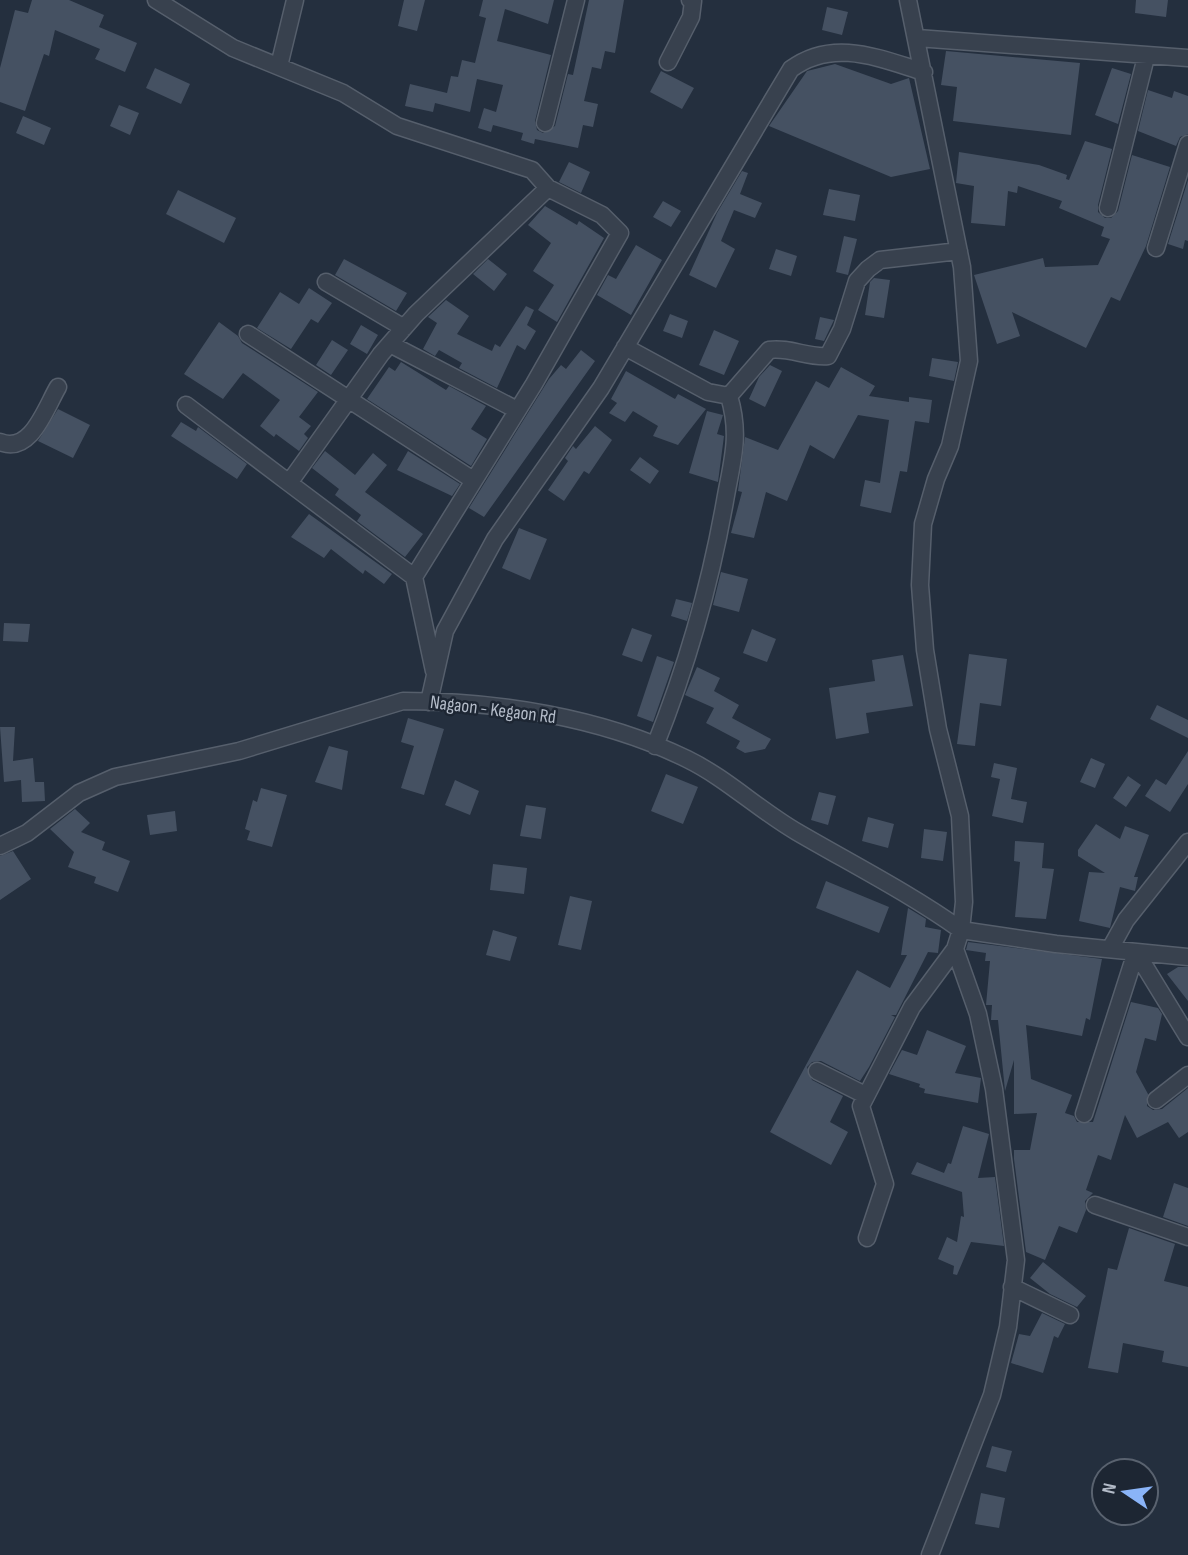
<svg xmlns="http://www.w3.org/2000/svg" width="1188" height="1555" font-family="'Sofia Sans Condensed',sans-serif">
	<style>
		.building { fill: #455162 }
		.lines { fill: none; stroke-linecap: round; stroke-linejoin: round }
		.minor-casing { stroke: #565f6c; stroke-width: 19 }
		.minor { stroke: #38414e; stroke-width: 16 }
		.labels { text-anchor: middle; dominant-baseline: central; stroke-width: 5; stroke-linejoin: round; paint-order: stroke }
		.street-label { font-size: 19px; fill: #b4bcc9; stroke: #1d2633 }
	</style>
	<rect width="100%" height="100%" fill="#242f3e"/>
	<path class="building" d="M 32,0 L 69,0 L 104,15 L 99,27 L 137,43 L 125,72 L 95,59 L 100,49 L 55,30 L 49,56 L 44,54 L 25,111 L 0,102 L 0,68 L 15,10 L 28,13 Z
		M 404,0 L 425,0 L 417,31 L 398,26 Z
		M 483,0 L 554,0 L 548,24 L 505,9 L 497,41 L 551,55 L 535,121 L 537,130 L 543,133 L 555,126 L 568,74 L 573,75 L 589,0 L 624,0 L 615,53 L 605,51 L 601,69 L 592,67 L 584,101 L 598,104 L 593,127 L 583,125 L 578,148 L 535,139 L 534,144 L 521,140 L 523,133 L 493,125 L 491,132 L 478,128 L 484,108 L 496,112 L 503,85 L 477,79 L 470,112 L 435,103 L 433,112 L 405,106 L 410,84 L 447,93 L 451,76 L 458,77 L 462,60 L 475,63 L 486,18 L 479,16 Z
		M 1136,0 L 1168,0 L 1166,17 L 1135,13 Z
		M 827,7 L 848,12 L 842,35 L 822,30 Z
		M 946,51 L 1080,63 L 1071,135 L 953,121 L 957,87 L 941,85 Z
		M 835,64 L 891,84 L 909,78 L 930,169 L 891,177 L 769,126 L 807,71 Z
		M 155,68 L 190,84 L 181,104 L 146,88 Z
		M 1112,68 L 1131,74 L 1118,124 L 1095,115 Z
		M 661,71 L 694,88 L 682,109 L 650,92 Z
		M 1148,90 L 1172,98 L 1174,91 L 1188,96 L 1188,134 L 1180,137 L 1176,146 L 1138,131 Z
		M 119,105 L 139,113 L 130,135 L 110,126 Z
		M 23,116 L 51,128 L 44,145 L 16,133 Z
		M 1085,141 L 1112,149 L 1098,205 L 1098,212 L 1105,218 L 1111,218 L 1118,211 L 1132,155 L 1170,167 L 1146,246 L 1120,301 L 1111,297 L 1086,348 L 1012,312 L 1020,336 L 997,344 L 974,275 L 1043,258 L 1045,267 L 1098,265 L 1110,239 L 1101,236 L 1104,227 L 1059,208 L 1062,201 L 1018,186 L 1017,193 L 1008,191 L 1005,226 L 971,223 L 974,186 L 956,183 L 959,152 L 1039,165 L 1067,175 L 1066,179 L 1069,180 Z
		M 569,162 L 590,172 L 581,193 L 559,182 Z
		M 742,171 L 748,173 L 740,194 L 762,203 L 755,218 L 734,210 L 721,241 L 735,249 L 716,288 L 689,275 L 717,213 Z
		M 1188,180 L 1188,241 L 1185,240 L 1183,249 L 1168,244 Z
		M 829,189 L 860,195 L 855,221 L 823,215 Z
		M 178,190 L 236,218 L 224,243 L 166,214 Z
		M 663,201 L 681,211 L 671,227 L 653,217 Z
		M 545,206 L 577,225 L 579,221 L 604,238 L 557,322 L 538,310 L 554,285 L 533,271 L 551,243 L 528,225 Z
		M 844,236 L 857,239 L 848,275 L 836,272 Z
		M 636,245 L 662,260 L 631,315 L 597,295 L 608,275 L 616,279 Z
		M 776,249 L 797,256 L 791,276 L 769,269 Z
		M 344,259 L 407,293 L 396,311 L 335,275 Z
		M 488,259 L 507,274 L 494,291 L 473,274 Z
		M 874,278 L 890,280 L 884,318 L 865,315 L 870,282 Z
		M 309,288 L 332,303 L 318,323 L 311,319 L 291,349 L 257,328 L 280,292 L 299,304 Z
		M 446,300 L 469,316 L 457,334 L 492,351 L 495,344 L 500,347 L 526,306 L 534,310 L 527,325 L 536,331 L 525,350 L 517,345 L 497,388 L 459,368 L 462,363 L 439,350 L 435,356 L 423,349 L 437,323 L 428,317 Z
		M 670,314 L 688,321 L 682,338 L 663,331 Z
		M 820,317 L 834,320 L 824,341 L 815,339 Z
		M 219,322 L 238,336 L 242,343 L 318,392 L 299,417 L 311,426 L 304,434 L 308,438 L 299,451 L 276,434 L 274,437 L 260,426 L 280,400 L 243,373 L 223,399 L 184,374 Z
		M 361,325 L 378,335 L 367,354 L 350,344 Z
		M 714,330 L 739,341 L 724,375 L 699,365 Z
		M 332,340 L 348,350 L 331,375 L 316,365 Z
		M 581,350 L 595,361 L 484,517 L 469,508 L 549,379 L 561,365 L 566,369 Z
		M 932,358 L 958,362 L 954,381 L 929,376 Z
		M 401,362 L 446,390 L 449,386 L 486,406 L 471,429 L 487,439 L 471,466 L 367,399 L 389,367 L 395,371 Z
		M 770,365 L 782,371 L 765,407 L 749,399 L 759,377 Z
		M 841,367 L 875,386 L 869,396 L 909,402 L 909,397 L 932,400 L 929,423 L 915,421 L 907,472 L 900,471 L 891,513 L 860,506 L 865,480 L 880,483 L 889,420 L 858,415 L 834,459 L 810,445 L 787,501 L 766,492 L 754,538 L 731,533 L 742,492 L 738,491 L 745,437 L 778,450 L 816,381 L 829,388 Z
		M 626,371 L 675,399 L 678,394 L 706,409 L 678,445 L 653,436 L 658,426 L 633,411 L 625,422 L 609,413 L 617,403 L 611,399 Z
		M 58,409 L 90,425 L 73,458 L 38,441 Z
		M 707,411 L 723,415 L 717,434 L 724,436 L 718,482 L 689,473 Z
		M 181,422 L 196,431 L 198,427 L 247,464 L 237,479 L 171,436 Z
		M 595,426 L 612,440 L 589,474 L 584,471 L 564,501 L 548,490 L 568,461 L 565,458 L 573,446 L 576,449 Z
		M 325,451 L 355,475 L 373,453 L 387,465 L 365,492 L 423,534 L 405,557 L 357,521 L 361,515 L 335,495 L 339,489 L 312,468 Z
		M 408,451 L 460,484 L 452,496 L 397,470 Z
		M 640,457 L 659,471 L 650,484 L 630,470 Z
		M 309,514 L 392,574 L 384,584 L 365,570 L 363,574 L 331,549 L 324,558 L 291,537 Z
		M 519,528 L 547,539 L 530,580 L 502,568 Z
		M 721,572 L 748,579 L 739,612 L 713,605 Z
		M 676,599 L 692,603 L 687,621 L 671,616 Z
		M 4,623 L 30,624 L 28,642 L 3,641 Z
		M 632,628 L 652,635 L 642,662 L 622,655 Z
		M 752,629 L 776,639 L 767,662 L 743,653 Z
		M 969,654 L 1007,659 L 1001,706 L 980,703 L 975,746 L 957,744 Z
		M 903,655 L 913,706 L 866,713 L 869,733 L 836,739 L 829,688 L 875,681 L 872,660 Z
		M 657,656 L 674,662 L 653,722 L 637,716 Z
		M 697,667 L 720,678 L 714,691 L 739,705 L 732,718 L 771,739 L 765,749 L 745,753 L 736,748 L 740,741 L 706,723 L 714,708 L 685,695 Z
		M 1157,705 L 1188,720 L 1188,738 L 1150,719 Z
		M 408,718 L 444,729 L 424,795 L 401,788 L 414,746 L 401,742 Z
		M 0,727 L 15,727 L 13,761 L 33,758 L 35,782 L 44,782 L 45,801 L 22,802 L 21,780 L 4,782 Z
		M 329,746 L 348,751 L 342,790 L 315,782 Z
		M 1188,751 L 1188,784 L 1170,812 L 1145,796 L 1156,779 L 1166,785 Z
		M 1091,758 L 1105,764 L 1095,788 L 1080,782 Z
		M 994,763 L 1017,768 L 1011,799 L 1027,802 L 1023,823 L 992,816 L 1000,779 L 991,777 Z
		M 666,774 L 698,787 L 683,824 L 651,811 Z
		M 1128,776 L 1141,785 L 1126,807 L 1113,798 Z
		M 455,780 L 479,791 L 470,815 L 445,805 Z
		M 261,788 L 287,795 L 272,847 L 247,840 L 250,831 L 245,829 L 253,800 L 257,802 Z
		M 819,792 L 836,796 L 828,825 L 811,820 Z
		M 526,805 L 546,808 L 541,839 L 520,836 Z
		M 75,809 L 90,823 L 81,832 L 105,842 L 102,850 L 130,861 L 118,892 L 94,883 L 96,877 L 68,867 L 74,852 L 50,829 Z
		M 175,811 L 177,831 L 150,835 L 147,815 Z
		M 868,817 L 894,824 L 888,848 L 862,841 Z
		M 1096,824 L 1120,839 L 1125,826 L 1149,835 L 1134,877 L 1138,877 L 1135,891 L 1120,887 L 1110,928 L 1079,921 L 1089,872 L 1105,873 L 1078,856 L 1078,850 Z
		M 924,829 L 947,832 L 943,861 L 921,858 Z
		M 1015,841 L 1044,843 L 1042,868 L 1054,869 L 1046,919 L 1015,917 L 1020,862 L 1014,861 Z
		M 13,851 L 31,879 L 0,900 L 0,856 Z
		M 493,864 L 527,868 L 524,894 L 490,890 Z
		M 826,881 L 889,907 L 879,933 L 816,908 Z
		M 570,896 L 592,901 L 581,950 L 558,945 Z
		M 908,908 L 926,919 L 925,927 L 941,930 L 938,953 L 928,952 L 896,1015 L 891,1015 L 895,1017 L 869,1067 L 860,1081 L 821,1061 L 812,1062 L 807,1067 L 812,1080 L 843,1096 L 830,1122 L 848,1132 L 831,1165 L 770,1132 L 857,970 L 890,988 L 907,955 L 901,955 Z
		M 493,930 L 517,937 L 510,961 L 486,955 Z
		M 968,942 L 1102,959 L 1090,1020 L 1086,1018 L 1082,1036 L 1026,1025 L 1031,1079 L 1072,1095 L 1065,1113 L 1074,1116 L 1077,1122 L 1093,1122 L 1131,1002 L 1158,1008 L 1162,1014 L 1156,1041 L 1145,1038 L 1136,1072 L 1148,1094 L 1147,1106 L 1153,1110 L 1162,1109 L 1188,1088 L 1188,1132 L 1179,1138 L 1168,1122 L 1137,1138 L 1125,1115 L 1111,1160 L 1098,1155 L 1086,1190 L 1093,1193 L 1085,1201 L 1086,1210 L 1077,1233 L 1059,1226 L 1045,1260 L 1026,1252 L 1014,1159 L 1014,1150 L 1030,1150 L 1037,1113 L 1014,1114 L 1014,1060 L 1005,1091 L 998,1020 L 991,1020 L 992,1005 L 986,1005 L 990,961 L 985,961 L 986,953 L 966,950 Z
		M 1178,967 L 1188,967 L 1188,1001 L 1167,974 Z
		M 927,1030 L 966,1046 L 955,1073 L 981,1078 L 978,1103 L 924,1093 L 925,1089 L 919,1087 L 920,1084 L 889,1074 L 902,1050 L 917,1055 Z
		M 963,1126 L 989,1134 L 978,1178 L 995,1177 L 1004,1246 L 971,1242 L 957,1275 L 953,1274 L 954,1266 L 938,1259 L 947,1237 L 957,1242 L 961,1216 L 964,1217 L 962,1192 L 911,1174 L 917,1162 L 944,1173 L 948,1163 L 951,1164 Z
		M 1174,1183 L 1188,1188 L 1188,1226 L 1163,1217 Z
		M 1129,1228 L 1175,1244 L 1164,1281 L 1188,1287 L 1188,1367 L 1162,1362 L 1164,1351 L 1123,1343 L 1118,1373 L 1088,1368 L 1108,1268 L 1117,1270 Z
		M 1043,1262 L 1086,1296 L 1077,1307 L 1050,1294 L 1030,1278 Z
		M 1042,1313 L 1065,1324 L 1058,1338 L 1054,1336 L 1043,1373 L 1011,1363 L 1019,1334 L 1030,1336 Z
		M 992,1446 L 1012,1451 L 1006,1472 L 986,1467 Z
		M 981,1493 L 1005,1498 L 999,1528 L 975,1524 Z"/>
	<g class="lines">
		<g class="minor-casing">
			<path id="minor" d="M 156,0 L 233,48 L 343,93 L 397,126 L 532,170 L 548,188 L 602,215 L 620,233 L 534,384 L 414,577 L 289,483 L 381,354 L 416,314 L 548,188
				M 917,38 L 1188,58
				M 668,62 L 691,17 L 693,1 L 690,0
				M 279,66 L 295,0
				M 545,123 L 576,0
				M 1108,208 L 1146,57
				M 1156,248 L 1188,144
				M 326,282 L 404,328
				M 248,334 L 473,480
				M 390,344 L 517,410
				M 625,347 L 708,392 L 729,396 L 769,350 C 790,347 808,358 828,356 L 842,329 L 857,281 L 868,269 L 880,260 L 959,251
				M 186,405 L 289,483
				M 0,442 C 31,455 46,407 58,387
				M 414,577 L 434,671
				M 429,702 L 445,631 L 495,539 L 601,388 L 791,69 C 833,38 878,58 924,72
				M 655,746 C 687,666 710,586 725,501 C 732,461 741,436 729,396
				M 0,846 L 27,833 L 79,793 L 115,777 L 239,751 L 403,701 C 497,701 601,717 687,759 C 726,778 759,810 797,832 C 852,864 909,893 961,930 L 964,902 L 960,816 L 938,729 L 925,650 L 920,585 L 923,524 L 936,479 L 950,446 L 969,361 L 962,267 L 908,0
				M 1110,949 L 1126,920 L 1188,842
				M 1136,952 L 1188,1037
				M 817,1071 L 865,1095
				M 1156,1100 L 1188,1075
				M 1084,1114 L 1136,952
				M 1095,1205 L 1188,1237
				M 867,1238 L 885,1184 L 861,1106 L 912,1007 L 955,949
				M 1012,1287 L 1070,1315
				M 930,1555 L 992,1395 L 1008,1327 L 1016,1260 L 994,1089 L 978,1014 L 955,949 L 961,930 L 1056,944 L 1188,957"/>
		</g>
		<use href="#minor" class="minor"/>
	</g>
	<g class="labels">
		<g class="street-label">
			<text transform="translate(493 710) rotate(7)">Nagaon - Kegaon Rd</text>
		</g>
	</g>
	<g transform="translate(1125 1492) rotate(283)"><circle r="33" fill="#1d2633" stroke="#59626f" stroke-width="2"/>
	<path d="M0-5L12 26L0 18L-12 26Z" fill="#8ab4f8"/>
	<text y="-10" font-size="19" font-weight="bold" text-anchor="middle" fill="#b4bcc9">N</text>
	</g>
</svg>
